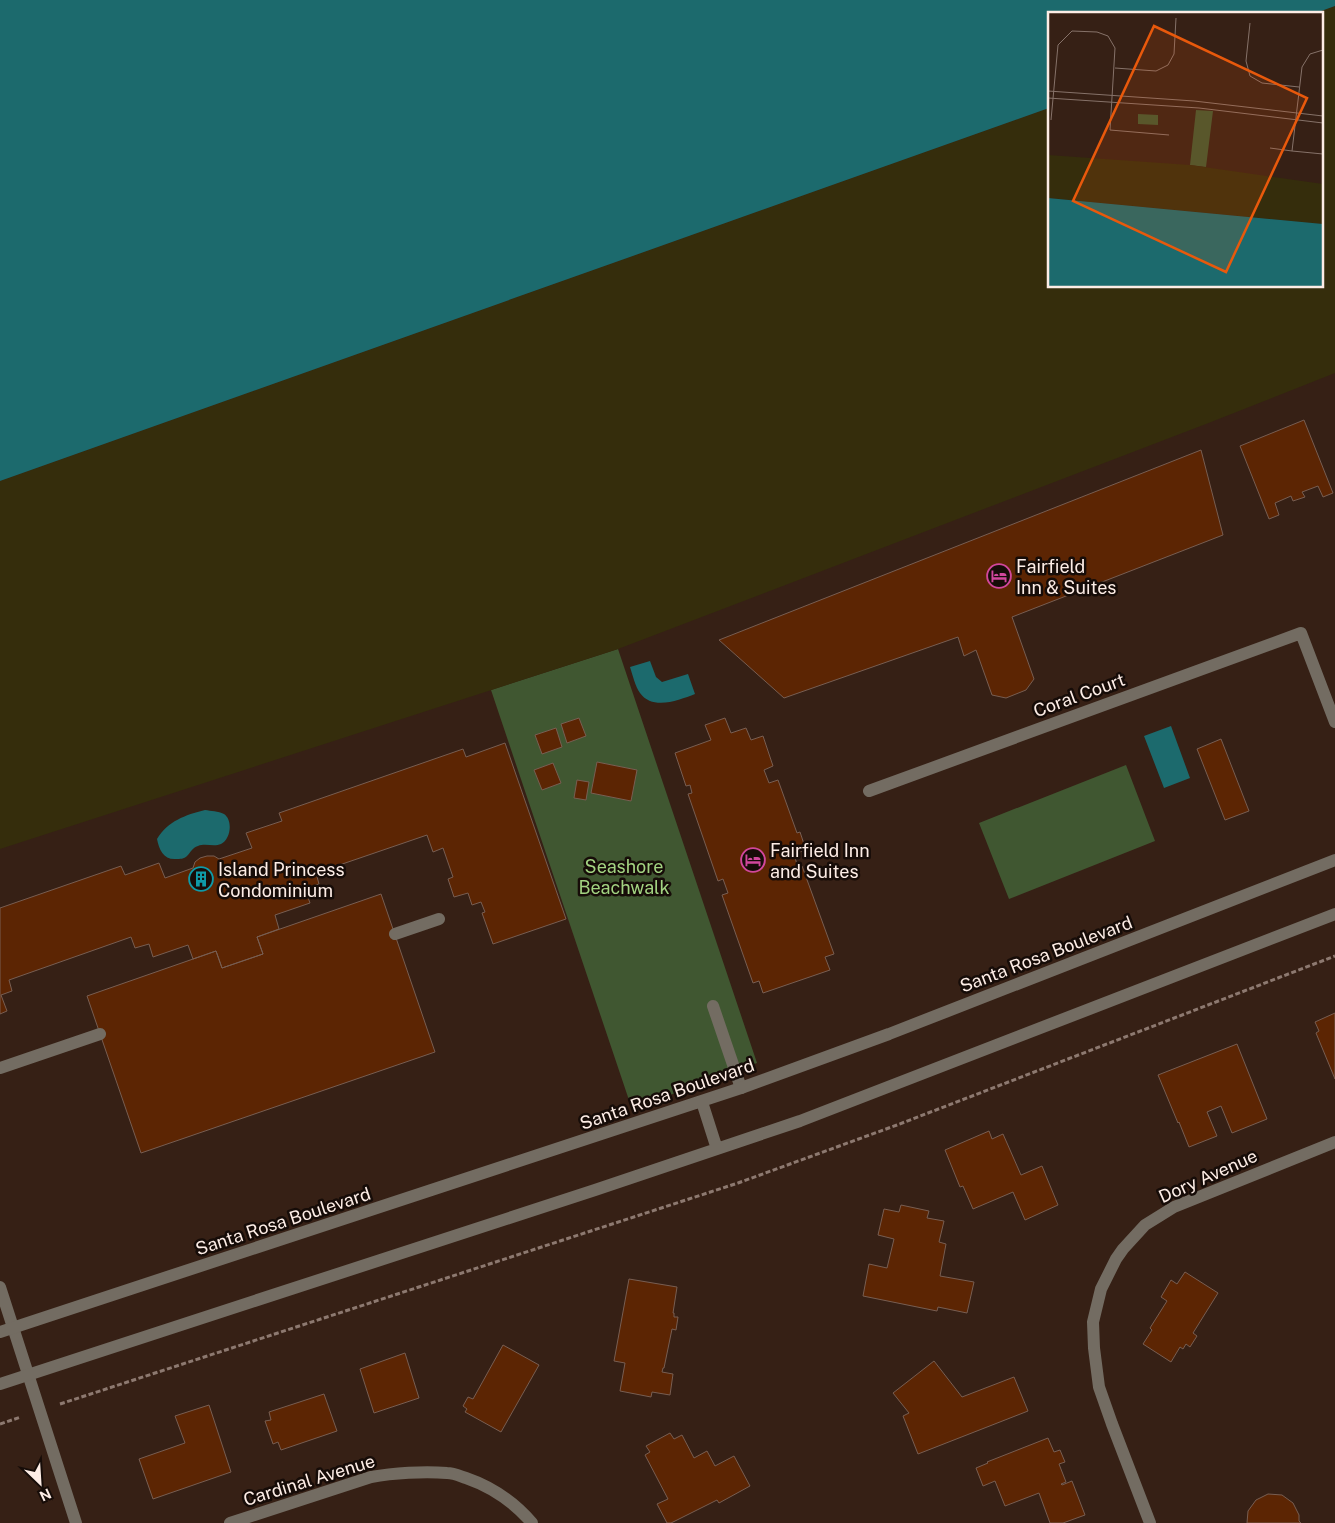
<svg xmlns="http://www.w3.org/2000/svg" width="1335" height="1523" font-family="'Public Sans',sans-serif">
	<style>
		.green { fill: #405731 }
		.sand { fill: #352d0c }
		.water { fill: #1c6a6d }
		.building { fill: #5c2503; stroke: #785e52 }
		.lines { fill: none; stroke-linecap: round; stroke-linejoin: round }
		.path { stroke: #8d7970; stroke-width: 3; stroke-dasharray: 5 2.5; stroke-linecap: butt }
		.service { stroke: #736c62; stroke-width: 12 }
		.minor { stroke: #736c62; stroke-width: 12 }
		.tertiary { stroke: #736c62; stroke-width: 12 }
		.labels { text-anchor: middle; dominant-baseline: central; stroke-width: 5; stroke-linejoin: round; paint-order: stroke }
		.poi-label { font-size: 18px; fill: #fdede6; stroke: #160c08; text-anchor: start }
		.street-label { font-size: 18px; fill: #fdede6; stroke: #160c08 }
		.park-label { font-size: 18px; fill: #a3d482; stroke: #160c08 }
		.inset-road { fill: none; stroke: #867269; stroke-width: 1 }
		.view { fill: #e8590c; fill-opacity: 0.15; stroke: #e8590c; stroke-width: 2.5 }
		.inset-edge { fill: none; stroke: #fdede6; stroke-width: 2.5 }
	</style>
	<rect width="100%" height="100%" fill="#362015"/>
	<path class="green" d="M 618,649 L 757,1063 L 632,1109 L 491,690 Z
		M 1126,765 L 1155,841 L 1009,899 L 979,823 Z"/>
	<path class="sand" d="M 1335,6 L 1335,373 L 1206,424 L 618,649 L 0,849 L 0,481 L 1049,108 L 1049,286 L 1321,286 L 1321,14 L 1313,14 Z"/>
	<path class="water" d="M 0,0 L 1335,0 L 1335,6 L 1313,14 L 1049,14 L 1049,108 L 0,481 Z
		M 650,661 L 656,677 L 662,682 L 688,674 L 695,694 C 679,700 653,711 640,693 C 635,686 633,676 630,667 Z
		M 1171,726 L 1190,778 L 1164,788 L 1144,736 Z
		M 205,810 C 211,811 218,811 224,814 C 233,820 231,839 221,844 C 214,847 205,843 198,846 C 192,848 191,852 187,856 C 184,859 180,859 176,859 C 164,860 159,850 157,839 C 168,821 185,815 205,810 Z"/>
	<path class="building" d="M 1304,420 L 1333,493 L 1323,497 L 1318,486 L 1302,492 L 1305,497 L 1293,501 L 1291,496 L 1275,503 L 1279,515 L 1269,519 L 1240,446 Z
		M 1201,450 L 1223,535 L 1012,617 L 1034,679 L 1026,690 L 1006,698 L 992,695 L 976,650 L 964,656 L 958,637 L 784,698 L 719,640 Z
		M 579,718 L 586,736 L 567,743 L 561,724 Z
		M 725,718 L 731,733 L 746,728 L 751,740 L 763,736 L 773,766 L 764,770 L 769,783 L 778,780 L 797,833 L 800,832 L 806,850 L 794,854 L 798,868 L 802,866 L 834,954 L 825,957 L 830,970 L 763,993 L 759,981 L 753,983 L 722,895 L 728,893 L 723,879 L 718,881 L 688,794 L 692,793 L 690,785 L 686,786 L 675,753 L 711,740 L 705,725 Z
		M 556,728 L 562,747 L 542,754 L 535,735 Z
		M 1221,739 L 1249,811 L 1225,820 L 1197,749 Z
		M 505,743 L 566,919 L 493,944 L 482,913 L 485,912 L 481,902 L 472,905 L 468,893 L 454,897 L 448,879 L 453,877 L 443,848 L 433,852 L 427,835 L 316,873 L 319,884 L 305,889 L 310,903 L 275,915 L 279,929 L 257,937 L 263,954 L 222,968 L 216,951 L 193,959 L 188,945 L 153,957 L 149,944 L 135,948 L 131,937 L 9,980 L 12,991 L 1,995 L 7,1011 L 0,1014 L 0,908 L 121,866 L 125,875 L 159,863 L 165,878 L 193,868 L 195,862 L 200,858 L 207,856 L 214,856 L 219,859 L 252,848 L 246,833 L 282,821 L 279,813 L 463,749 L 466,757 Z
		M 597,762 L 637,770 L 631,801 L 591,793 Z
		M 553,763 L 561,783 L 542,790 L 534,770 Z
		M 577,780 L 589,782 L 586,800 L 574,798 Z
		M 381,894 L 435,1052 L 141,1153 L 87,996 L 216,951 L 222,968 L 263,954 L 257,937 Z
		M 1335,1013 L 1335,1079 L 1316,1033 L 1319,1031 L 1315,1022 Z
		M 1237,1044 L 1267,1119 L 1232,1133 L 1221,1106 L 1207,1112 L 1217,1136 L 1189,1147 L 1179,1122 L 1178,1123 L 1158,1075 Z
		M 989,1131 L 992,1139 L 1003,1134 L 1021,1175 L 1042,1166 L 1058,1205 L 1025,1220 L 1013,1192 L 973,1209 L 963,1186 L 960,1187 L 945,1150 Z
		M 901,1205 L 929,1211 L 927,1218 L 944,1221 L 939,1242 L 946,1244 L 940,1276 L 974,1282 L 967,1313 L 938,1307 L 937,1311 L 863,1296 L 869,1264 L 887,1268 L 894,1239 L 878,1235 L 884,1209 L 899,1212 Z
		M 1185,1272 L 1218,1293 L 1193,1333 L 1197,1336 L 1190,1347 L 1186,1344 L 1183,1349 L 1180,1347 L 1171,1362 L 1143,1344 L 1152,1330 L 1150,1328 L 1167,1301 L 1161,1297 L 1171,1280 L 1177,1284 Z
		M 629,1279 L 677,1287 L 673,1313 L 674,1313 L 674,1317 L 678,1317 L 676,1330 L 672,1329 L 664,1368 L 663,1368 L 662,1372 L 673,1374 L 670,1395 L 652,1392 L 651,1397 L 620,1391 L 625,1363 L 614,1361 Z
		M 503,1345 L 539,1365 L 501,1432 L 465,1412 L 467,1409 L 463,1406 L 468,1397 L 473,1399 Z
		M 405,1353 L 419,1398 L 374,1413 L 360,1369 Z
		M 934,1361 L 962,1397 L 1014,1377 L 1028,1411 L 918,1454 L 903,1416 L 909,1413 L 893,1393 Z
		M 324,1394 L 337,1431 L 281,1450 L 278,1442 L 273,1444 L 265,1421 L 271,1420 L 269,1412 Z
		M 209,1405 L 231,1472 L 153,1499 L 139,1459 L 185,1443 L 175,1416 Z
		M 670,1433 L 674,1439 L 682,1435 L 694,1458 L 707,1451 L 715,1466 L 734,1456 L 750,1486 L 719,1503 L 717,1500 L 671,1523 L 667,1523 L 657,1504 L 668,1499 L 645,1455 L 650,1452 L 646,1446 Z
		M 1048,1438 L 1054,1452 L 1060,1450 L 1065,1462 L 1059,1464 L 1066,1482 L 1061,1484 L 1062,1485 L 1072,1481 L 1085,1515 L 1063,1523 L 1050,1523 L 1039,1493 L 1005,1506 L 995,1481 L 983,1486 L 976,1468 L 988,1463 L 987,1462 Z
		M 1268,1494 L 1282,1495 L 1293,1503 L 1299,1515 L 1299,1521 L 1301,1523 L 1247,1523 L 1248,1511 L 1256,1500 Z"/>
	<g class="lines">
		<path class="path" d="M 60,1404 L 738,1183 L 897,1125 L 1335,956
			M 0,1424 L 21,1417"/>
		<path class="service" d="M 395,934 L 439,919
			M 713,1006 L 741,1088
			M 0,1068 L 100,1034"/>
		<path class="minor" d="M 869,791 L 1301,633 L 1335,722
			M 0,1287 L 76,1523
			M 230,1523 L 371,1477 C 393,1473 424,1471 447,1473 C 454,1473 460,1476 466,1478 C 492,1487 514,1502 532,1523
			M 1150,1523 L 1112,1424 L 1099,1387 L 1094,1348 L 1093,1322 L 1101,1289 L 1116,1259 L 1123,1249 L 1145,1225 L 1174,1207 L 1335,1142"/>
		<path class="tertiary" d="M 702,1102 L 717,1149
			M 0,1332 L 741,1088 L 889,1034 L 1335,860
			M 0,1384 L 595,1190 L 800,1121 L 1335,914"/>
	</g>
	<defs>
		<g id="hotel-ring" transform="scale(1.25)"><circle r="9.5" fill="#160c08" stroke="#d1479c" stroke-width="1.5"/><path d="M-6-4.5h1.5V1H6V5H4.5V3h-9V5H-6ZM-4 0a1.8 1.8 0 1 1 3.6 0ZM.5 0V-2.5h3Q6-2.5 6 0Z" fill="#d1479c"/></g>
		<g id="building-ring" transform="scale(1.25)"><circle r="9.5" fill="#160c08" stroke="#0f9aa8" stroke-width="1.5"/><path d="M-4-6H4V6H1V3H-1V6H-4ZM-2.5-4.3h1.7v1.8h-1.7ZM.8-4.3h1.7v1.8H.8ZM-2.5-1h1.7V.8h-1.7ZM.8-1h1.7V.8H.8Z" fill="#0f9aa8"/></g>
	</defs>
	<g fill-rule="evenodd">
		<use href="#hotel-ring" x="999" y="576"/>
		<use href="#hotel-ring" x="753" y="860"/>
		<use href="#building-ring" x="201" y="879"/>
	</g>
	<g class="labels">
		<g class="poi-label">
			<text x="1016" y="566">Fairfield<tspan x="1016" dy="21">Inn &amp; Suites</tspan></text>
			<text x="770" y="850">Fairfield Inn<tspan x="770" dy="21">and Suites</tspan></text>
			<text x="218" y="869">Island Princess<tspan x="218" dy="21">Condominium</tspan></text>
		</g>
		<g class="street-label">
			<text transform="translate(1079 695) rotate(-20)">Coral Court</text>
			<text transform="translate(1046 954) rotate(-21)">Santa Rosa Boulevard</text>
			<text transform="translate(667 1094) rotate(-19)">Santa Rosa Boulevard</text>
			<text transform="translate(1208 1176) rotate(-24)">Dory Avenue</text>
			<text transform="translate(283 1221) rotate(-18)">Santa Rosa Boulevard</text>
			<text transform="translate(309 1480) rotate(-17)">Cardinal Avenue</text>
		</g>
		<g class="park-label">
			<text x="624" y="866">Seashore<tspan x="624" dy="21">Beachwalk</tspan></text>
		</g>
	</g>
	<g transform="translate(1048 12)">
		<rect width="275" height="275" fill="#362015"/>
		<path d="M 148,98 L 165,99 L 158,155 L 142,153 ZM 90,102 L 110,103 L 110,113 L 90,112 Z" fill="#405731"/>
		<path d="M 0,143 L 142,153 L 275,172 L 275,212 L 0,186 Z" fill="#352d0c"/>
		<path d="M 0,186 L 275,212 L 275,274 L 0,274 Z" fill="#1c6a6d"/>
		<path class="inset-road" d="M 202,11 L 198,49 L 202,64 L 214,71 L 251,75M 275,38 L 262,42 L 254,55 L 244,139 L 275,142M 67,56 L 108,59 L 120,53 L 126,42 L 128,6M 0,79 L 146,89 L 275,104M 0,86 L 151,96 L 275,111M 3,108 L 10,33 L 24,19 L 49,20 L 60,24 L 67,36 L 62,118 L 121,123M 222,136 L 244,139"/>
		<path class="view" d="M 106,14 L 259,86 L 178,260 L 25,189 Z"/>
		<rect width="275" height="275" class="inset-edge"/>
	</g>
	<g transform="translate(40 1483) rotate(155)" stroke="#160c08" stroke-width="4" paint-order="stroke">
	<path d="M0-4L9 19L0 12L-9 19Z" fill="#fdede6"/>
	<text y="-8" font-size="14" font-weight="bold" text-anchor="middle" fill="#fdede6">N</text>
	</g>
</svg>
